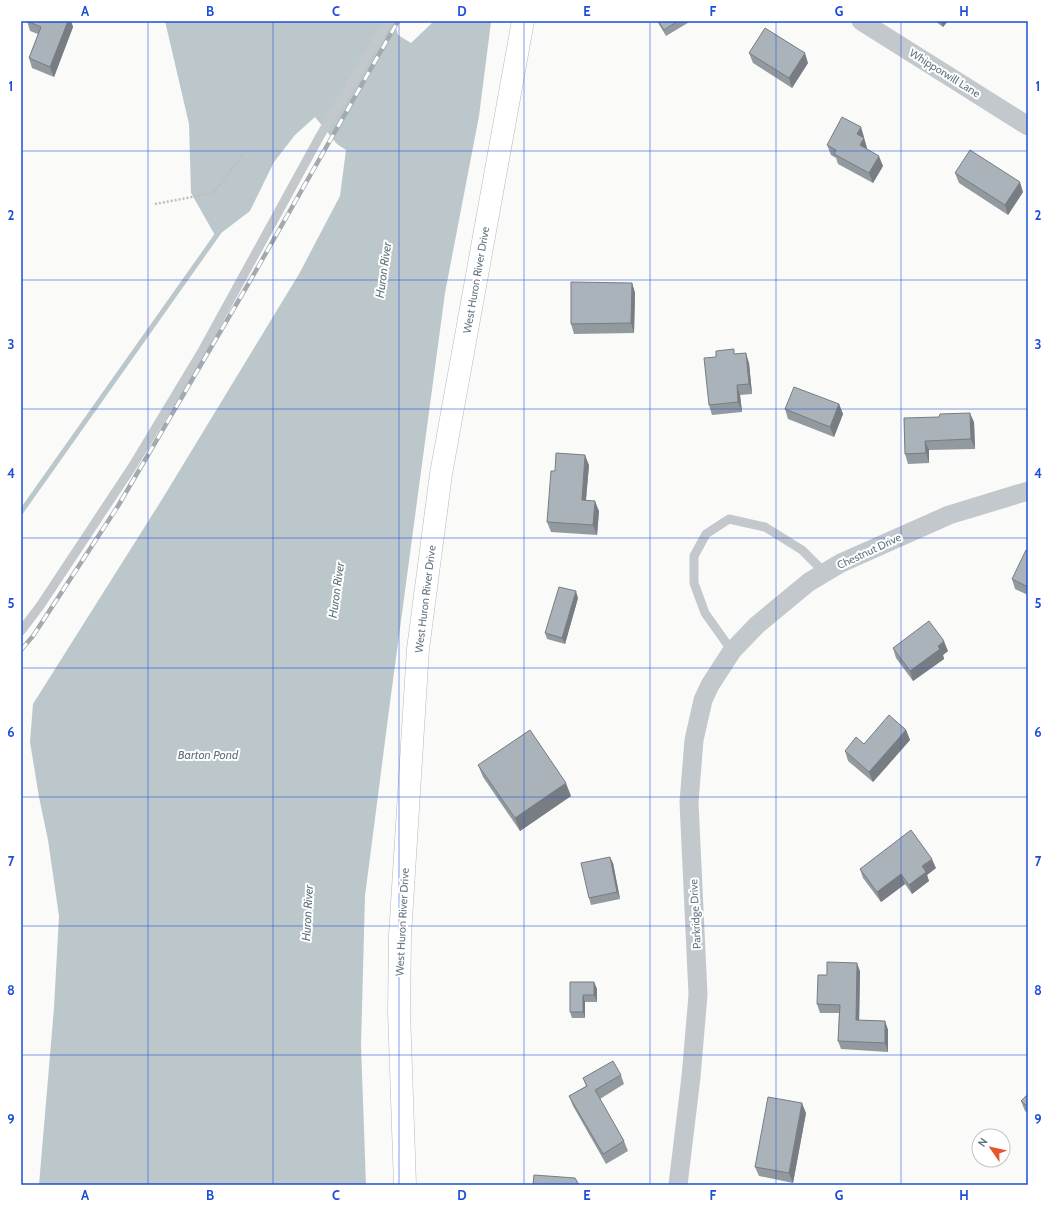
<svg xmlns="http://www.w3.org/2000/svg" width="1049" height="1206" font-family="Cabin,sans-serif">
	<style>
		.water { fill: #bbc7cb }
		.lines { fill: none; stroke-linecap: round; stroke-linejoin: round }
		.stream { stroke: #bbc7cb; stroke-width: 5 }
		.secondary-casing { stroke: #b3babf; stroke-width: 23 }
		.path { stroke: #bbbfc2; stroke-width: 2.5; stroke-dasharray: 2 2; stroke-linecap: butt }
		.lane { stroke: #c3c8cc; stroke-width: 9 }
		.street { stroke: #c3c8cc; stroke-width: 19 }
		.secondary { stroke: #fff; stroke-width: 22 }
		.rail-casing { stroke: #a2aab0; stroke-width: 4.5 }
		.rail { stroke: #fff; stroke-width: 3; stroke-dasharray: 9; stroke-linecap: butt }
		.wall { fill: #929a9f }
		.shaded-wall { fill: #777d82 }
		.building { fill: #aab3b9; stroke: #777d82 }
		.grid { fill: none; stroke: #1d4ed8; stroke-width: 1; stroke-opacity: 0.55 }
		.labels { text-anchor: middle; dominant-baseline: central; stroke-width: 4; stroke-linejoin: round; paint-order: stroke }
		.street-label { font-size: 11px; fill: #657683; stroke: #fff }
		.water-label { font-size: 12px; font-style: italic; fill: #60757c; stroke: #fff }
		.neatline { fill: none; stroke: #1d4ed8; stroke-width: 1.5 }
		.grid-label { font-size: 13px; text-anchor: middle; font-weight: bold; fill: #1d4ed8 }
	</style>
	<rect width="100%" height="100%" fill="#fafaf8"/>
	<path class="water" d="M 165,21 L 394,21 L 398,35 L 411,43 L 434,21 L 491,22 L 479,116 L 445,293 L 389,710 L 365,896 L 361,1045 L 366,1185 L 39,1185 L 54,1008 L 59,916 L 48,840 L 39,797 L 30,742 L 33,704 L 161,501 L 299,274 L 340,196 L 346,150 L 337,144 L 315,117 L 295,135 L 274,162 L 250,211 L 216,237 L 191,193 L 189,124 Z"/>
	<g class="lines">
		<path class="stream" d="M 21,512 L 219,232"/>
		<g class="secondary-casing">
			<path id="secondary" d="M 405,1185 L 399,1011 L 400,936 L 418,649 L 441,474 L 523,21"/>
		</g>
		<path class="path" d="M 155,204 L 213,193 L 243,155"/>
		<path class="lane" d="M 21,631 L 40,606 L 132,467 L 202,351 L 320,136 L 388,21
			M 732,651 L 705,613 L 694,583 L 694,556 L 706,534 L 729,519 L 765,527 L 802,550 L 825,573"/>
		<path class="street" d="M 861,21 L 1028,126
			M 678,1185 L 691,1077 L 698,995 L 689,802 L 694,740 L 703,700 L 710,685 L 732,651 L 757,625 L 809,582 L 841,563 L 949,515 L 1028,491"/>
		<use href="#secondary" class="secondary"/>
		<g class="rail-casing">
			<path id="rail" d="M 21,650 L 33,636 L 118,506 L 250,281 L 398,21"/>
		</g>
		<use href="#rail" class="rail"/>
	</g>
	<path class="wall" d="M 27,21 L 71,21 L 73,27 L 54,77 L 32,68 L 29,58 L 38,34 L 30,31 Z
		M 657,21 L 691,21 L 666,36 Z
		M 935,21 L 948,21 L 943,27 Z
		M 749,53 L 808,63 L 792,88 L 753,63 Z
		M 864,137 L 864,138 L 867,148 L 867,149 L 883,166 L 873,183 L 838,164 L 836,158 L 831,155 L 827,145 Z
		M 955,173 L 1023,192 L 1008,215 L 959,183 Z
		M 632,283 L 635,293 L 634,333 L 574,334 L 571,324 Z
		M 736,354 L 749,363 L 752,394 L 740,395 L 742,412 L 712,415 L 709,405 Z
		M 839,404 L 843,414 L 834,437 L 788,419 L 785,409 Z
		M 904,418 L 974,422 L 975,449 L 929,450 L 929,463 L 908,464 L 905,454 Z
		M 589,465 L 586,500 L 599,511 L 597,535 L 551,532 L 547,522 L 555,471 Z
		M 1028,551 L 1028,595 L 1015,589 L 1012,579 Z
		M 578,598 L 565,644 L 547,639 L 545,633 Z
		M 893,648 L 948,651 L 943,655 L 944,659 L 913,681 L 896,658 Z
		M 906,730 L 910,740 L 873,782 L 848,761 L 845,751 Z
		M 478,765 L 571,796 L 520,831 L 483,777 Z
		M 613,863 L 620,899 L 591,905 L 589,898 Z
		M 936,868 L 927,875 L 929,881 L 912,894 L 905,884 L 881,902 L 863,878 L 860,869 Z
		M 860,971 L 859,1020 L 885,1021 L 888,1030 L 888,1052 L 841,1049 L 838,1041 L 839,1013 L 820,1013 L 817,1004 L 827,975 Z
		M 570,982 L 594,982 L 597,989 L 597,1002 L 585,1002 L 585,1018 L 572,1018 L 570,1012 Z
		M 621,1075 L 624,1084 L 600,1099 L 624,1141 L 628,1151 L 606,1164 L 573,1106 L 569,1096 L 586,1086 L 583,1078 Z
		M 1028,1094 L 1028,1114 L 1025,1111 L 1021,1101 Z
		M 806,1113 L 793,1183 L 759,1176 L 755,1167 Z"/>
	<path class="shaded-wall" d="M 67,21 L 71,21 L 73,27 L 54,77 L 50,67 Z
		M 941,21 L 948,21 L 943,27 Z
		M 805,53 L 808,63 L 792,88 L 789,78 Z
		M 861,127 L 864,137 L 860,144 L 857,134 Z
		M 864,138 L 867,148 L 864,155 L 860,145 Z
		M 879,156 L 883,166 L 873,183 L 869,173 Z
		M 1020,182 L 1023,192 L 1008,215 L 1005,205 Z
		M 632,283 L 635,293 L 634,333 L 631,323 Z
		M 746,353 L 749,363 L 752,394 L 749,384 Z
		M 737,385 L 740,395 L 742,412 L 738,402 Z
		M 839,404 L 843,414 L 834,437 L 830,427 Z
		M 970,413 L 974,422 L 975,449 L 971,439 Z
		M 925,441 L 929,450 L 929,463 L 926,453 Z
		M 585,455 L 589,465 L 585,510 L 582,500 Z
		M 595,501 L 599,511 L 597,535 L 593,525 Z
		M 576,591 L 578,598 L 565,644 L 562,638 Z
		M 944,641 L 948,651 L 943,655 L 944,659 L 913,681 L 910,671 Z
		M 906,730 L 910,740 L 873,782 L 869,772 Z
		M 566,783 L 571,796 L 520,831 L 515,818 Z
		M 610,857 L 613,863 L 620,899 L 617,892 Z
		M 932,859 L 936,868 L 927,875 L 929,881 L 912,894 L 909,885 L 922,866 Z
		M 901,874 L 905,884 L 881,902 L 877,892 Z
		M 857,963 L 860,971 L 859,1028 L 856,1020 Z
		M 594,982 L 597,989 L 597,1002 L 594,995 Z
		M 583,995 L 585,1002 L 585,1018 L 583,1012 Z
		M 885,1021 L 888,1030 L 888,1052 L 885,1043 Z
		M 802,1103 L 806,1113 L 793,1183 L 789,1173 Z"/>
	<path class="building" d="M 27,21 L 68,21 L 50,67 L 29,58 L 41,27 Z
		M 658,21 L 678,21 L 664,30 Z
		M 765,28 L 805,53 L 789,78 L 749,53 Z
		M 842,117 L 861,127 L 857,134 L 864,138 L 860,145 L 879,156 L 869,173 L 834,154 L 836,150 L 827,145 Z
		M 970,150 L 1020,182 L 1005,205 L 955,173 Z
		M 571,282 L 632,283 L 631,323 L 571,324 Z
		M 734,349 L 734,354 L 746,353 L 749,384 L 737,385 L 738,402 L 709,405 L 704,358 L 716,357 L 716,351 Z
		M 794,387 L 839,404 L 830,427 L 785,409 Z
		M 970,413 L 971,439 L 925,441 L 926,453 L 905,454 L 904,418 L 939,417 L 940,414 Z
		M 556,453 L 585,455 L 582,500 L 595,501 L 593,525 L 547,522 L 551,471 L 555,471 Z
		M 1026,550 L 1028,551 L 1028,587 L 1012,579 Z
		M 559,587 L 576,591 L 562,638 L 545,633 Z
		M 929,621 L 944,641 L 938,646 L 940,649 L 910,671 L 893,648 Z
		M 889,715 L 906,730 L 869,772 L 845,751 L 856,737 L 864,744 Z
		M 530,730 L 566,783 L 515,818 L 478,765 Z
		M 911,830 L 932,859 L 922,866 L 926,872 L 909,885 L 901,874 L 877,892 L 860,869 Z
		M 610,857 L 617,892 L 589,898 L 581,863 Z
		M 827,962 L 857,963 L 856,1020 L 885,1021 L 885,1043 L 838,1041 L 840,1005 L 817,1004 L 818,975 L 827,975 Z
		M 570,982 L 594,982 L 594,995 L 583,995 L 583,1012 L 570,1012 Z
		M 613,1061 L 621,1075 L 595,1090 L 624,1141 L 603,1154 L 569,1096 L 587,1086 L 583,1078 Z
		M 1028,1094 L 1028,1107 L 1021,1101 Z
		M 768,1097 L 802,1103 L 789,1173 L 755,1167 Z
		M 534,1175 L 575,1178 L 579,1185 L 533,1185 Z"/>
	<path class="grid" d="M 148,21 L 148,1185M 273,21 L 273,1185M 399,21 L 399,1185M 524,21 L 524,1185M 650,21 L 650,1185M 776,21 L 776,1185M 901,21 L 901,1185M 21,151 L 1028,151M 21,280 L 1028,280M 21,409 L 1028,409M 21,538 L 1028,538M 21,668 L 1028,668M 21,797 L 1028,797M 21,926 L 1028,926M 21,1055 L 1028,1055"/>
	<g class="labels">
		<g class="street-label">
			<text transform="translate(945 73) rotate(32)">Whipporwill Lane</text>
			<text transform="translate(476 280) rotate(-80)">West Huron River Drive</text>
			<text transform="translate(869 551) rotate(-25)">Chestnut Drive</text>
			<text transform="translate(425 599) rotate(-83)">West Huron River Drive</text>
			<text transform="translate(695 914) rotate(-93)">Parkridge Drive</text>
			<text transform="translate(402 922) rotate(-87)">West Huron River Drive</text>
		</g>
		<g class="water-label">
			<text transform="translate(383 270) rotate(-82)">Huron River</text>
			<text transform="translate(336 590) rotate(-82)">Huron River</text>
			<text x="208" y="754">Barton Pond</text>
			<text transform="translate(307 913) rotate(-87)">Huron River</text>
		</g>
	</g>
	<rect width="1049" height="1206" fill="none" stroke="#ffffff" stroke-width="44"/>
	<g transform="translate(991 1148) rotate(304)"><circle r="19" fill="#ffffff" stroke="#c1c8cd"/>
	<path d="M0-3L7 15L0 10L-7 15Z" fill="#e4572e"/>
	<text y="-6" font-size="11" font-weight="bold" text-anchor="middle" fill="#657683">N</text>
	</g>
	<rect x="22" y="22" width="1005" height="1162" class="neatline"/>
	<g class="grid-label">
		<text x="85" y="16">A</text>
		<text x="210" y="16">B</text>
		<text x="336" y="16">C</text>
		<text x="462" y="16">D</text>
		<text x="587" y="16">E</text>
		<text x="713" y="16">F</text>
		<text x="839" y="16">G</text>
		<text x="964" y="16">H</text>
		<text x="11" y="91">1</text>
		<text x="1038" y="91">1</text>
		<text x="11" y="220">2</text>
		<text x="1038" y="220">2</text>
		<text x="11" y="349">3</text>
		<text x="1038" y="349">3</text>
		<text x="11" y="478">4</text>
		<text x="1038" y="478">4</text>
		<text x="11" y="608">5</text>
		<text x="1038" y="608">5</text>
		<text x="11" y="737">6</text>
		<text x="1038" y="737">6</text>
		<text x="11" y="866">7</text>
		<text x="1038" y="866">7</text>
		<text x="11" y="995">8</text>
		<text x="1038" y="995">8</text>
		<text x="11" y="1124">9</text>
		<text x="1038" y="1124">9</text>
		<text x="85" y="1200">A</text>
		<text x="210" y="1200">B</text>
		<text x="336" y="1200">C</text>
		<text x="462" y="1200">D</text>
		<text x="587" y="1200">E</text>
		<text x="713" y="1200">F</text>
		<text x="839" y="1200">G</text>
		<text x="964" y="1200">H</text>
	</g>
</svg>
